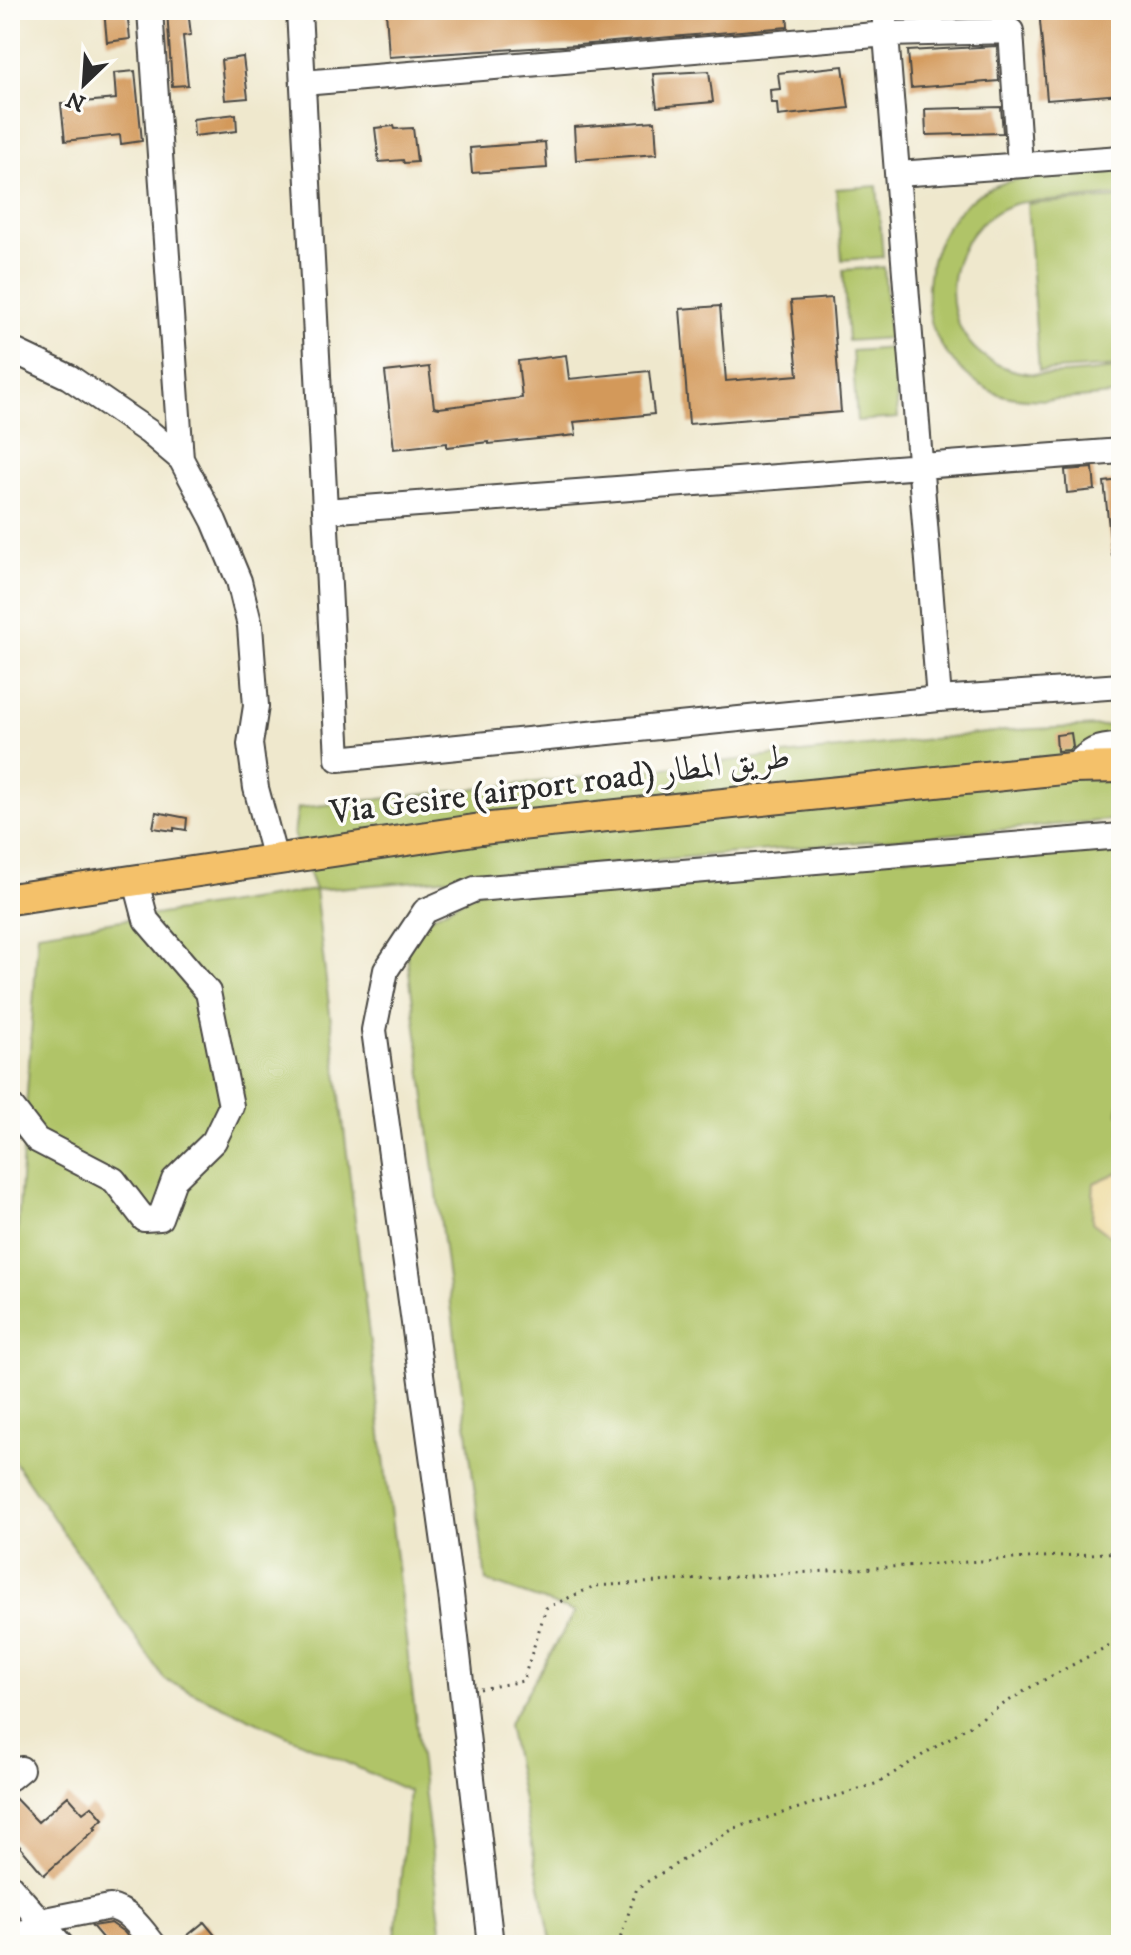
<svg xmlns="http://www.w3.org/2000/svg" width="1131" height="1955" font-family="'IM FELL DW Pica',Amiri,serif">
	<style>
		.green { fill: #b0c468; stroke: #6e784a; stroke-width: 2 }
		.sand { fill: #eeda9e; stroke: #8c8264; stroke-width: 2 }
		.building { fill: #d3995a }
		.lines { fill: none; stroke-linecap: round; stroke-linejoin: round }
		.minor-casing { stroke: #484743; stroke-width: 28 }
		.major-casing { stroke: #484743; stroke-width: 34 }
		.path { stroke: #484743; stroke-width: 3; stroke-dasharray: 2 6; stroke-linecap: butt }
		.minor { stroke: #fff; stroke-width: 24 }
		.major { stroke: #f4c16a; stroke-width: 30 }
		.labels { text-anchor: middle; dominant-baseline: central; stroke-width: 7; stroke-linejoin: round; paint-order: stroke }
		.street-label { font-size: 34px; fill: #2b2b2b; stroke: #fdfcf7 }
	</style>
	<rect width="100%" height="100%" fill="#fdfcf7"/>
	<filter id="ink" filterUnits="userSpaceOnUse"><feTurbulence type="fractalNoise" baseFrequency=".0125" numOctaves="2"/><feDisplacementMap in="SourceGraphic" scale="16" xChannelSelector="R" yChannelSelector="G"/><feConvolveMatrix kernelMatrix="1 2 1 2 8 2 1 2 1" color-interpolation-filters="sRGB"/></filter>
	<filter id="wash" filterUnits="userSpaceOnUse"><feTurbulence type="fractalNoise" baseFrequency=".006" numOctaves="4" result="noise"/><feDisplacementMap in="SourceGraphic" scale="32" xChannelSelector="R" yChannelSelector="G"/><feGaussianBlur stdDeviation="1.8" result="paint"/><feColorMatrix in="noise" values="0 0 0 0 0 0 0 0 0 0 0 0 0 0 0 0 0 1.4 0 .05"/><feComposite in="paint" operator="in"/></filter>
	<g filter="url(#wash)">
		<rect width="100%" height="100%" fill="#efe8cd"/>
		<path class="green" d="M 1121,171 L 1121,195 C 1097,197 1072,199 1048,201 C 1039,202 1027,201 1018,203 C 942,224 926,334 1001,366 C 1036,382 1083,371 1121,369 L 1121,394 C 1086,397 1020,407 989,390 C 965,377 942,354 933,328 C 916,275 941,207 995,186 C 1033,171 1080,174 1121,171 Z
			M 877,186 L 883,257 L 842,260 L 836,189 Z
			M 1121,198 L 1121,366 L 1039,371 L 1027,204 Z
			M 884,267 L 889,338 L 848,341 L 843,270 Z
			M 893,348 L 898,418 L 857,421 L 852,351 Z
			M 1121,725 L 1121,819 L 315,890 L 443,1945 L 388,1945 L 395,1939 L 409,1791 L 165,1680 L 10,1455 L 10,1340 L 38,933 L 315,890 L 294,834 L 298,808 L 1013,730 Z
			M 1121,842 L 1121,1093 L 1118,1114 L 1121,1117 L 1121,1171 L 1094,1183 L 1092,1221 L 1121,1244 L 1121,1945 L 552,1945 L 508,1725 L 575,1612 L 486,1581 L 404,932 L 486,887 Z"/>
		<path class="sand" d="M 1121,1171 L 1121,1244 L 1092,1222 L 1094,1183 Z"/>
		<g id="blocks">
			<path class="building" d="M 104,10 L 127,10 L 130,39 L 107,42 Z
				M 167,10 L 188,10 L 191,35 L 183,36 L 188,85 L 172,86 Z
				M 386,10 L 787,10 L 788,27 L 578,45 L 389,57 Z
				M 1039,10 L 1121,10 L 1121,94 L 1047,100 Z
				M 997,46 L 999,81 L 911,88 L 908,51 Z
				M 243,57 L 248,98 L 225,100 L 221,60 Z
				M 843,66 L 849,108 L 778,116 L 777,103 L 771,103 L 770,90 L 780,89 L 778,73 Z
				M 135,71 L 142,141 L 121,144 L 120,135 L 65,141 L 61,104 L 116,99 L 114,73 Z
				M 709,71 L 713,102 L 657,107 L 653,74 Z
				M 1001,107 L 1003,133 L 926,135 L 925,109 Z
				M 236,114 L 237,131 L 194,136 L 193,119 Z
				M 655,121 L 657,154 L 576,160 L 574,127 Z
				M 394,126 L 395,129 L 413,128 L 417,162 L 404,163 L 403,160 L 379,162 L 375,128 Z
				M 545,142 L 547,168 L 472,173 L 470,148 Z
				M 832,298 L 841,412 L 689,424 L 680,309 L 720,306 L 726,381 L 798,375 L 791,301 Z
				M 566,355 L 569,379 L 649,371 L 654,414 L 574,422 L 576,435 L 489,444 L 489,442 L 447,447 L 447,443 L 394,449 L 385,372 L 429,367 L 434,407 L 439,408 L 522,398 L 518,361 Z
				M 1093,468 L 1095,490 L 1067,493 L 1065,470 Z
				M 1121,480 L 1121,555 L 1112,555 L 1104,482 Z
				M 1071,733 L 1073,747 L 1069,750 L 1057,751 L 1056,735 Z
				M 156,812 L 187,818 L 186,830 L 174,828 L 174,831 L 153,828 Z
				M 10,1793 L 38,1822 L 68,1796 L 83,1813 L 92,1806 L 103,1819 L 94,1827 L 96,1829 L 44,1875 L 10,1835 Z
				M 204,1922 L 223,1945 L 176,1945 Z
				M 111,1923 L 124,1932 L 135,1945 L 108,1945 L 92,1926 Z"/>
		</g>
	</g>
	<g filter="url(#ink)">
		<use href="#blocks" fill-opacity="0" stroke="#484743" stroke-width="2"/>
		<g class="lines">
			<g class="minor-casing">
				<path id="minor" d="M 150,10 L 181,459 L 214,521 L 239,581 L 250,626 L 256,706 L 250,744 L 256,788 L 275,859
					M 299,10 L 338,759 L 939,699 L 1121,686
					M 884,10 L 939,699
					M 303,83 L 887,34 L 1011,31 L 1020,165
					M 898,174 L 1121,158
					M 10,349 L 69,377 L 149,432 L 181,459
					M 325,511 L 1121,451
					M 1072,768 C 1090,751 1095,746 1121,746
					M 10,1105 L 37,1140 L 114,1180 L 144,1219 L 160,1218 L 174,1180 L 214,1141 L 231,1106 L 208,992 L 146,920 L 136,882
					M 10,1778 L 21,1769
					M 10,1886 L 61,1945
					M 12,1945 L 40,1921 L 110,1907 C 130,1911 142,1930 154,1945
					M 491,1945 L 451,1594 L 374,1030 L 386,970 L 425,911 L 475,889 L 1121,836"/>
			</g>
			<g class="major-casing">
				<path id="major" d="M 10,899 L 481,829 L 1072,768 L 1121,767"/>
			</g>
			<path class="path" d="M 480,1689 L 523,1681 L 546,1608 L 595,1586 L 1121,1552
				M 618,1945 L 637,1888 L 735,1828 L 878,1783 L 1031,1687 L 1121,1639"/>
			<use href="#minor" class="minor"/>
			<use href="#major" class="major"/>
		</g>
	</g>
	<g class="labels">
		<g class="street-label">
			<text transform="translate(560 785) rotate(-7)">Via Gesire (airport road) طريق المطار</text>
		</g>
	</g>
	<rect width="1131" height="1955" fill="none" stroke="#fdfcf7" stroke-width="40"/>
	<g transform="translate(84 84) rotate(205)" stroke="#fdfcf7" stroke-width="6" paint-order="stroke">
	<path d="M0-6L14 30L0 20L-14 30Z" fill="#2b2b2b"/>
	<text y="-12" font-size="22" font-weight="bold" text-anchor="middle" fill="#2b2b2b">N</text>
	</g>
</svg>
